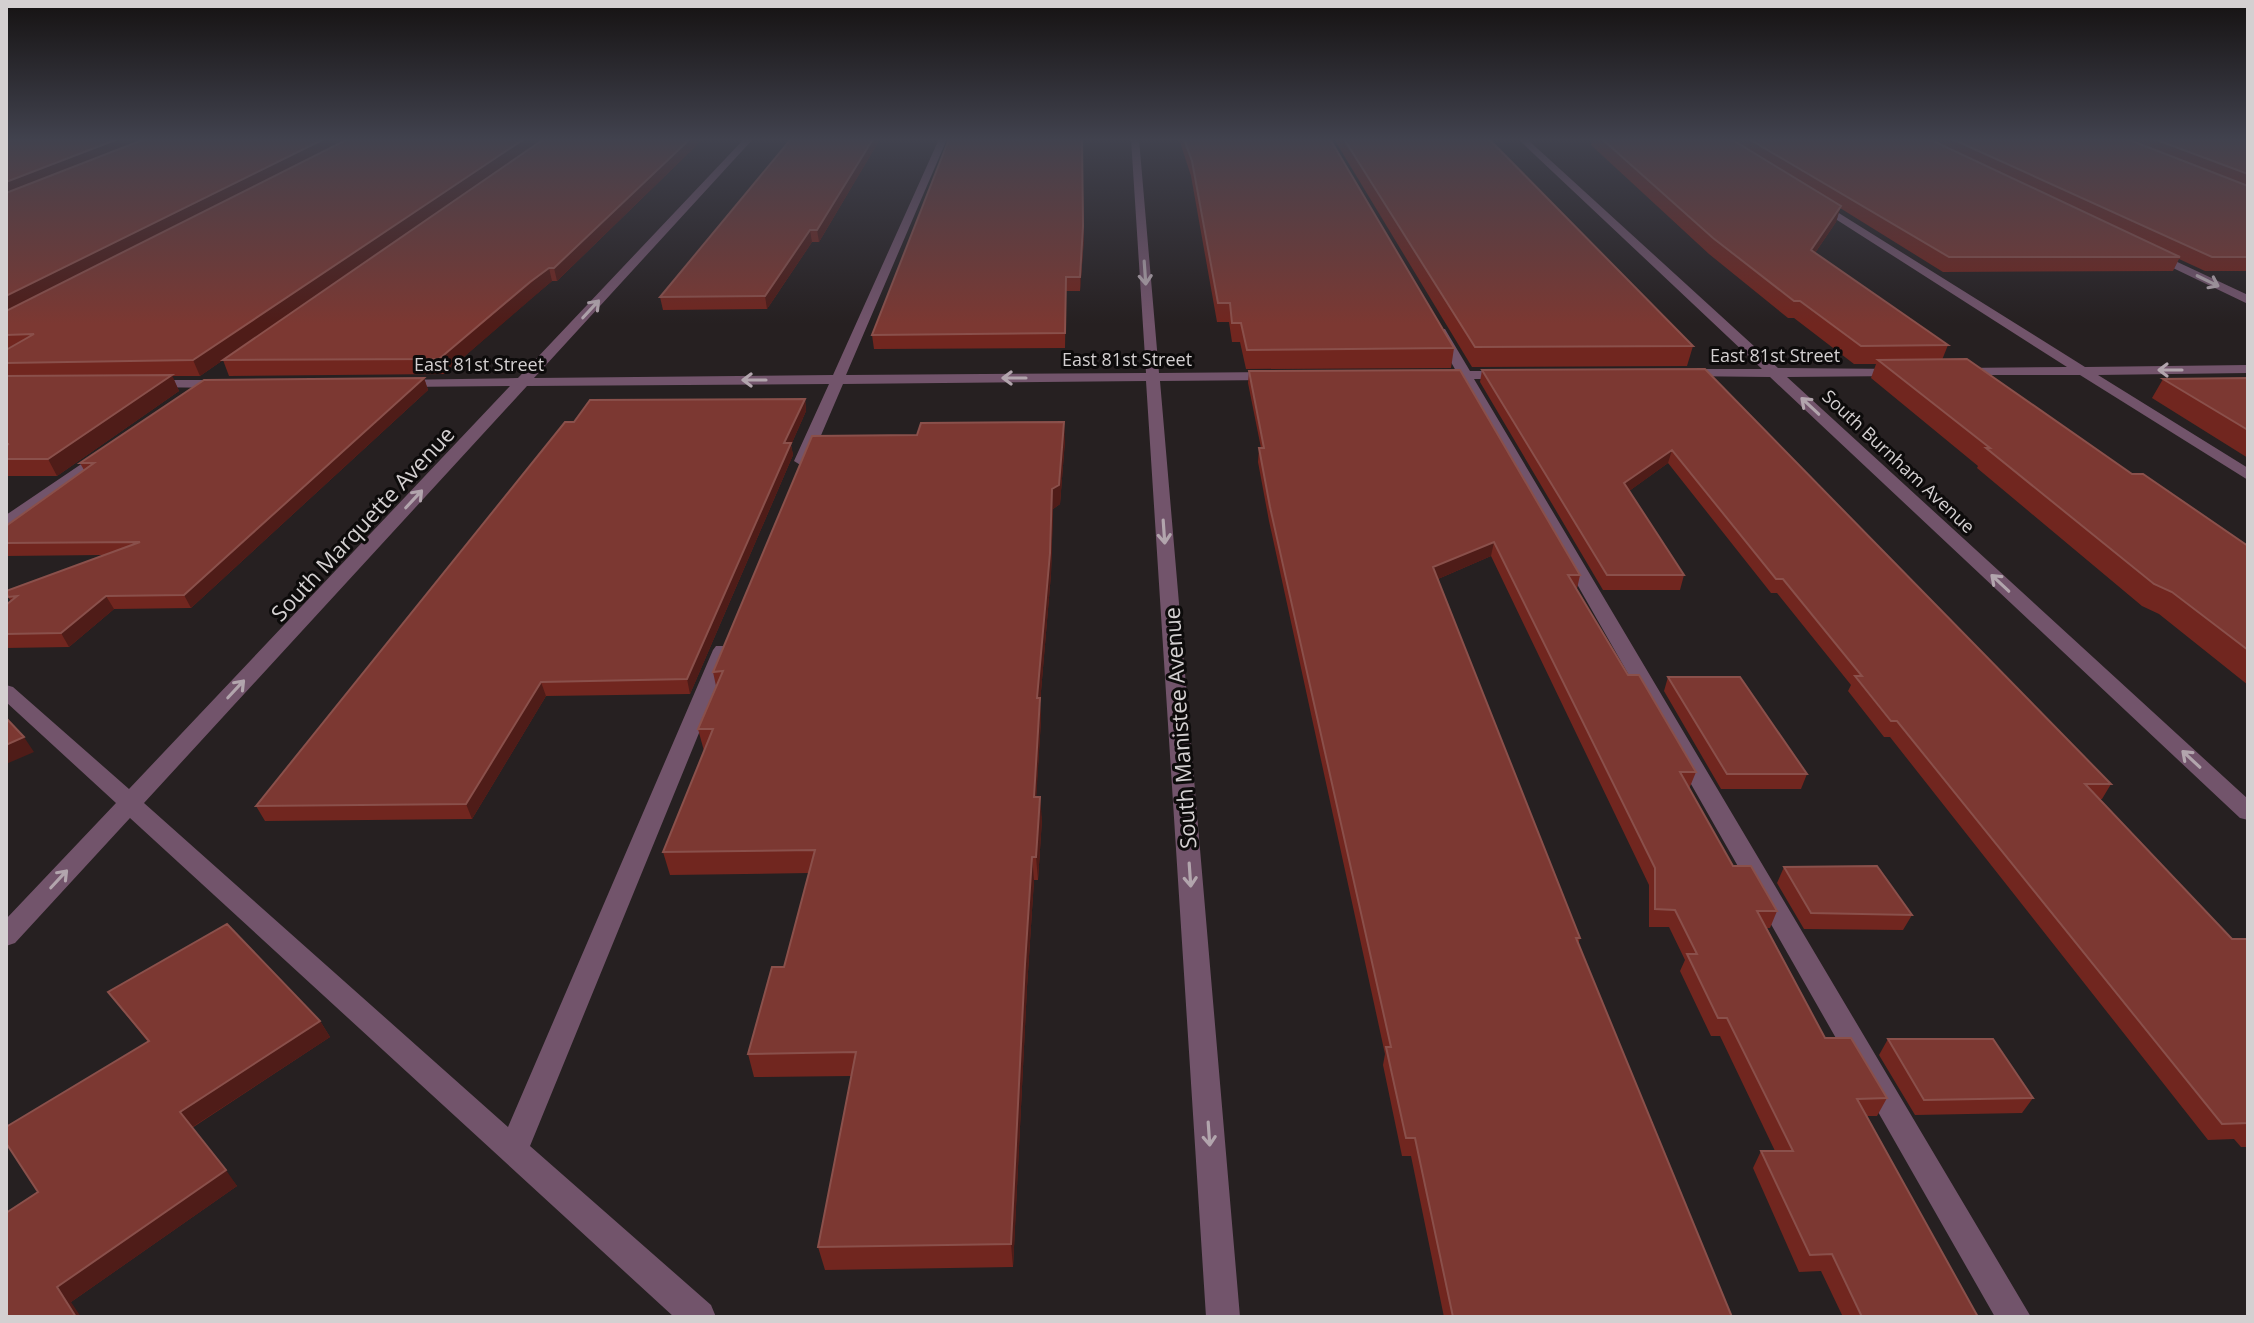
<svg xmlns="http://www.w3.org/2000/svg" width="2254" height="1323" font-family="'Open Sans',sans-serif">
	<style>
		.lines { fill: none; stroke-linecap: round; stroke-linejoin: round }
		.minor { fill: #72546b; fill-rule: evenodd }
		.wall { fill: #71261f }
		.shaded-wall { fill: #4f1c18 }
		.building { fill: #7c3832; stroke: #8a504b; stroke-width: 2 }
		.oneway { stroke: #b2a5ad }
		.labels { text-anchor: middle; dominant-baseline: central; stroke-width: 6; stroke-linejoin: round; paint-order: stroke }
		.far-street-label { font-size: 18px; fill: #d4d0d1; stroke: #0d0b0b }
		.street-label { font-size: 22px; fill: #d4d0d1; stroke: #0d0b0b }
	</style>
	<rect width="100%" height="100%" fill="#262021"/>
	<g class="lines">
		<path class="minor" d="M 744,139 L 753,139 L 534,378 L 833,375 L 939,139 L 947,139 L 846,375 L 1146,373 L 1131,139 L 1139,139 L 1159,373 L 1276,372 L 1283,376 L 1276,380 L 1160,381 L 1240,1317 L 1206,1317 L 1146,381 L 843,384 L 810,461 L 802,466 L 794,461 L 829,384 L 527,386 L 144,803 L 508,1127 L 713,650 L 716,646 L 730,646 L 733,650 L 530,1146 L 711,1305 L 716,1317 L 674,1317 L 130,818 L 15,943 L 6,946 L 6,919 L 116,803 L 6,702 L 6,685 L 13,687 L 129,789 L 510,386 L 400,387 L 393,383 L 395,380 L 518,378 Z
			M 1518,139 L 1527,139 L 1778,368 L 1905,369 L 1907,372 L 1900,376 L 1787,377 L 2248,799 L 2248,820 L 2240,818 L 1770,377 L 1679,376 L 1677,373 L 1684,369 L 1762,369 Z
			M 1812,200 L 1818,200 L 2085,367 L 2248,365 L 2248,373 L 2098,375 L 2248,468 L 2248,480 L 2080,375 L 1955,375 L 1953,372 L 1960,368 L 2067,367 L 1812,204 Z
			M 2148,252 L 2156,252 L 2248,295 L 2248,304 L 2148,256 Z
			M 1435,329 L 1445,329 L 1470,371 L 1508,371 L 1515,375 L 1508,379 L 1474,379 L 2031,1317 L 1995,1317 L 1460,379 L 1436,379 L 1429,375 L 1436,371 L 1456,371 L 1434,332 Z
			M 148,380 L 224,380 L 231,384 L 224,388 L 143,387 L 143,381 Z
			M 105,448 L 113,453 L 110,456 L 6,528 L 6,515 Z"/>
	</g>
	<path class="wall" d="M 6,139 L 543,139 L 244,346 L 544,139 L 703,139 L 557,281 L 552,281 L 534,296 L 444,374 L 229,376 L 223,360 L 200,376 L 172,376 L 179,391 L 57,476 L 6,476 Z
		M 791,139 L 880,139 L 819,242 L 812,242 L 767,309 L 663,310 L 660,297 Z
		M 1082,139 L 1084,239 L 1080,291 L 1066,291 L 1065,348 L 874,349 L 872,335 Z
		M 1179,139 L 1330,139 L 1454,348 L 1451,368 L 1246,369 L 1240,342 L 1232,342 L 1229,322 L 1217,322 L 1191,176 Z
		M 1334,139 L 1489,139 L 1693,346 L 1687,366 L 1472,367 Z
		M 1592,139 L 2248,139 L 2248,271 L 2205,271 L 2179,259 L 2173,271 L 1943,272 L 1840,208 L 1836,222 L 1815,253 L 1948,345 L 1942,360 L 2132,474 L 2248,546 L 2248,685 L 2159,614 L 2142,606 L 1977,468 L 1978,466 L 1871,378 L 1876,364 L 1854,364 L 1794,318 L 1788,318 L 1709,254 L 1591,145 Z
		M 1705,369 L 2111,784 L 2102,799 L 2100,799 L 2232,939 L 2248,939 L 2248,1147 L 2241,1147 L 2234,1139 L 2208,1140 L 1890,737 L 1884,737 L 1848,691 L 1851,685 L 1777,593 L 1771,593 L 1668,463 L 1629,491 L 1684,575 L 1680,590 L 1603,590 L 1480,382 L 1482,370 Z
		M 1249,371 L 1580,575 L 1577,589 L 1628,675 L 1696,772 L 1689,789 L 1733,866 L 1777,911 L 1770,928 L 1767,928 L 1825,1038 L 1887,1098 L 1877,1116 L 1867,1116 L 1978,1317 L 1843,1317 L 1821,1271 L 1799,1272 L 1753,1168 L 1761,1151 L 1775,1151 L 1720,1036 L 1711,1036 L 1680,971 L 1685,960 L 1669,927 L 1649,927 L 1649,885 L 1491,556 L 1438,579 L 1580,938 L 1578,944 L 1732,1317 L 1444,1317 L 1411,1156 L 1402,1156 L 1383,1065 L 1385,1054 L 1269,521 L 1258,462 L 1259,448 L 1261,448 L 1248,383 Z
		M 424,378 L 428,390 L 191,608 L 114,609 L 69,647 L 6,648 L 6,605 L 11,601 L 8,597 L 103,555 L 6,556 L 6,526 L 84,470 L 80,463 Z
		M 2248,378 L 2248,458 L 2152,398 L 2163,379 Z
		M 805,399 L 806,411 L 791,445 L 793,455 L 690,694 L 546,696 L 472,819 L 265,821 L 256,806 L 574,422 Z
		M 917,435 L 1065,440 L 1060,504 L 1053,509 L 1051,574 L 1040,703 L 1041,720 L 1036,797 L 1042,819 L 1038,880 L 1034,880 L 1027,987 L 1013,1267 L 825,1270 L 818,1247 L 851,1076 L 754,1077 L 748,1054 L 784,967 L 809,873 L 670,875 L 663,852 L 704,751 L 698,729 L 716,686 L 713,672 Z
		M 1668,677 L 1807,774 L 1801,789 L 1721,789 L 1664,691 Z
		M 1784,867 L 1912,915 L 1903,930 L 1804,929 L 1777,883 Z
		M 108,992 L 320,1021 L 330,1037 L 192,1128 L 237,1186 L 71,1302 L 6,1317 L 38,1192 L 148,1042 Z
		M 1888,1039 L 2033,1098 L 2022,1113 L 1915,1115 L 1879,1055 Z"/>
	<path class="shaded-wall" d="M 118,139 L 150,139 L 6,197 L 6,182 Z
		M 324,139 L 350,139 L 6,315 L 6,296 Z
		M 524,139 L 543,139 L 200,376 L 193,360 Z
		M 690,139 L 703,139 L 557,281 L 554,268 Z
		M 873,139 L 880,139 L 819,242 L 817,230 Z
		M 1082,139 L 1084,239 L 1080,291 L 1080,277 Z
		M 1841,206 L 1836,222 L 1806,266 L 1811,250 Z
		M 810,230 L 812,242 L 767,309 L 765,296 Z
		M 549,268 L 552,281 L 444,374 L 439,359 Z
		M 172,375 L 179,391 L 57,476 L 48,459 Z
		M 424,378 L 428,390 L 191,608 L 184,595 Z
		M 805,399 L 806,411 L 791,445 L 793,455 L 690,694 L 687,679 L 784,443 Z
		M 1064,422 L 1065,440 L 1060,504 L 1053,509 L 1051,574 L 1040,703 L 1041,720 L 1035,819 L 1034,797 L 1037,698 L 1052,489 Z
		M 1672,450 L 1668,463 L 1621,497 L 1624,483 Z
		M 1494,542 L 1491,556 L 1431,582 L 1433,567 Z
		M 106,596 L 114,609 L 69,647 L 61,633 Z
		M 541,682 L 546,696 L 472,819 L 466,804 Z
		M 24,737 L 34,752 L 6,764 L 6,745 Z
		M 1040,797 L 1042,819 L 1038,880 L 1036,857 Z
		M 1032,857 L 1034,880 L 1027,987 L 1013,1267 L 1011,1244 L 1025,964 Z
		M 320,1021 L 330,1037 L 191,1128 L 180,1112 Z
		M 226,1170 L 237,1186 L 71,1302 L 81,1317 L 76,1317 L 57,1287 Z"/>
	<path class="building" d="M 6,139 L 118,139 L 6,182 Z
		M 145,139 L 324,139 L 6,296 L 6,193 Z
		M 348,139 L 524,139 L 193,360 L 6,363 L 6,350 L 34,334 L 6,335 L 6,311 Z
		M 544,139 L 690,139 L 554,268 L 549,268 L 530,282 L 439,359 L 223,360 Z
		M 791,139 L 873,139 L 817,230 L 810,230 L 765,296 L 660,297 Z
		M 949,139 L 1082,139 L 1083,226 L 1080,277 L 1066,277 L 1065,333 L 872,335 Z
		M 1184,139 L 1330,139 L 1454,348 L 1247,350 L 1241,323 L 1232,323 L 1230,303 L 1218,303 L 1192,161 Z
		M 1344,139 L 1489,139 L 1693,346 L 1475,347 Z
		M 1602,139 L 1731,139 L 1841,206 L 1811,250 L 1948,345 L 1861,346 L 1800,301 L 1794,301 L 1713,238 Z
		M 1749,139 L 1929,139 L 2180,257 L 1949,257 Z
		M 1952,139 L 2127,139 L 2248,186 L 2248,257 L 2212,257 Z
		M 2154,139 L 2248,139 L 2248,174 Z
		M 1967,359 L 2132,474 L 2143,474 L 2248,546 L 2248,650 L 2172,592 L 2154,584 L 1986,448 L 1990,448 L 1878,360 Z
		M 1705,369 L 2111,784 L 2085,784 L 2232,939 L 2248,939 L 2248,1123 L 2222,1124 L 1897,721 L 1891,721 L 1855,676 L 1862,676 L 1783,579 L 1776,579 L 1672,450 L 1624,483 L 1684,575 L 1607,575 L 1482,370 Z
		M 1460,370 L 1580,575 L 1568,575 L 1628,675 L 1639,675 L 1696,772 L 1680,772 L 1733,866 L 1751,866 L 1777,911 L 1757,911 L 1825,1038 L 1851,1038 L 1887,1098 L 1857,1099 L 1978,1317 L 1862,1317 L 1832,1254 L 1810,1255 L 1761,1151 L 1793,1151 L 1727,1018 L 1718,1018 L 1687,954 L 1697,954 L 1675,910 L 1655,909 L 1655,868 L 1494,542 L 1433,567 L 1580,938 L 1576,938 L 1732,1317 L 1453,1317 L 1415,1138 L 1406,1138 L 1386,1047 L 1391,1047 L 1270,507 L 1259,448 L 1264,448 L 1249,371 Z
		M 172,375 L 48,459 L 6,459 L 6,445 L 9,444 L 6,444 L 6,376 Z
		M 424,378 L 184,595 L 106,596 L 61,633 L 6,634 L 6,605 L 17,596 L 8,597 L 6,591 L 140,542 L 6,543 L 6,526 L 94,463 L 80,463 L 204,380 Z
		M 2248,378 L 2248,430 L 2163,379 Z
		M 805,399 L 784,443 L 791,443 L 687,679 L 541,682 L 466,804 L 256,806 L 565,422 L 574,422 L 590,400 Z
		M 1064,422 L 1059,485 L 1052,489 L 1050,553 L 1037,698 L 1040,698 L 1034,797 L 1040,797 L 1036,857 L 1032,857 L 1025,964 L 1011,1244 L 818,1247 L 856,1052 L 748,1054 L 772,967 L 784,967 L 815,850 L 663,852 L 713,729 L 698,729 L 723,671 L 713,672 L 812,436 L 917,435 L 921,423 Z
		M 1668,677 L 1740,677 L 1807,774 L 1727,774 Z
		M 6,718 L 24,737 L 6,745 Z
		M 1877,866 L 1912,915 L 1811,913 L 1784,867 Z
		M 227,924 L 320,1021 L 180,1112 L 226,1170 L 57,1287 L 76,1317 L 6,1317 L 6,1213 L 38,1192 L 6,1143 L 6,1127 L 149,1041 L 108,992 Z
		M 1888,1039 L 1993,1039 L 2033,1098 L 1924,1100 Z"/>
	<defs><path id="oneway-shaft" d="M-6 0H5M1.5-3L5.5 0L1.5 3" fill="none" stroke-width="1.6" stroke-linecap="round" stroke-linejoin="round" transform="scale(2)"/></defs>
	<g class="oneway">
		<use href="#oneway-shaft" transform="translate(1145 273) rotate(86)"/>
		<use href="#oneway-shaft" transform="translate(2208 281) rotate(26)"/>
		<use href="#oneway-shaft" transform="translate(591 309) rotate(-47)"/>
		<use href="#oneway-shaft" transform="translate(2170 370) rotate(180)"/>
		<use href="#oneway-shaft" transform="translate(1014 378) rotate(180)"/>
		<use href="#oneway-shaft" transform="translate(754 380) rotate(180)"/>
		<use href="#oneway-shaft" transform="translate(1810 406) rotate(-137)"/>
		<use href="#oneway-shaft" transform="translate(414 499) rotate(-47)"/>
		<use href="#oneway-shaft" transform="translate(1164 532) rotate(86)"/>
		<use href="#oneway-shaft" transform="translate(2000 583) rotate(-137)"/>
		<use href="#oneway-shaft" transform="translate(236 689) rotate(-47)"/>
		<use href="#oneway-shaft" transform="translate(2191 759) rotate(-137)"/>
		<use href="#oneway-shaft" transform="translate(1190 875) rotate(86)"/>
		<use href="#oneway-shaft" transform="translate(59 879) rotate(-47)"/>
		<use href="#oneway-shaft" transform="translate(1209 1134) rotate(86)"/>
	</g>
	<linearGradient id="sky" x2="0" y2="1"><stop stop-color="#151212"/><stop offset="0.43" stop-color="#41424e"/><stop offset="1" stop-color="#41424e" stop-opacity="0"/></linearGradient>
	<rect width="2254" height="324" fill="url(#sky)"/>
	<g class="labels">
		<g class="far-street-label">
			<text x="1775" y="355">East 81st Street</text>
			<text x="1127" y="359">East 81st Street</text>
			<text x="479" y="364">East 81st Street</text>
			<text transform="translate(1899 461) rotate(43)">South Burnham Avenue</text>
		</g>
		<g class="street-label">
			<text transform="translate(362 523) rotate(-47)">South Marquette Avenue</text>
			<text transform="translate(1179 728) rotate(-94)">South Manistee Avenue</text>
		</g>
	</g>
	<rect width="2254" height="1323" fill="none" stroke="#d4d0d1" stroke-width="16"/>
</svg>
